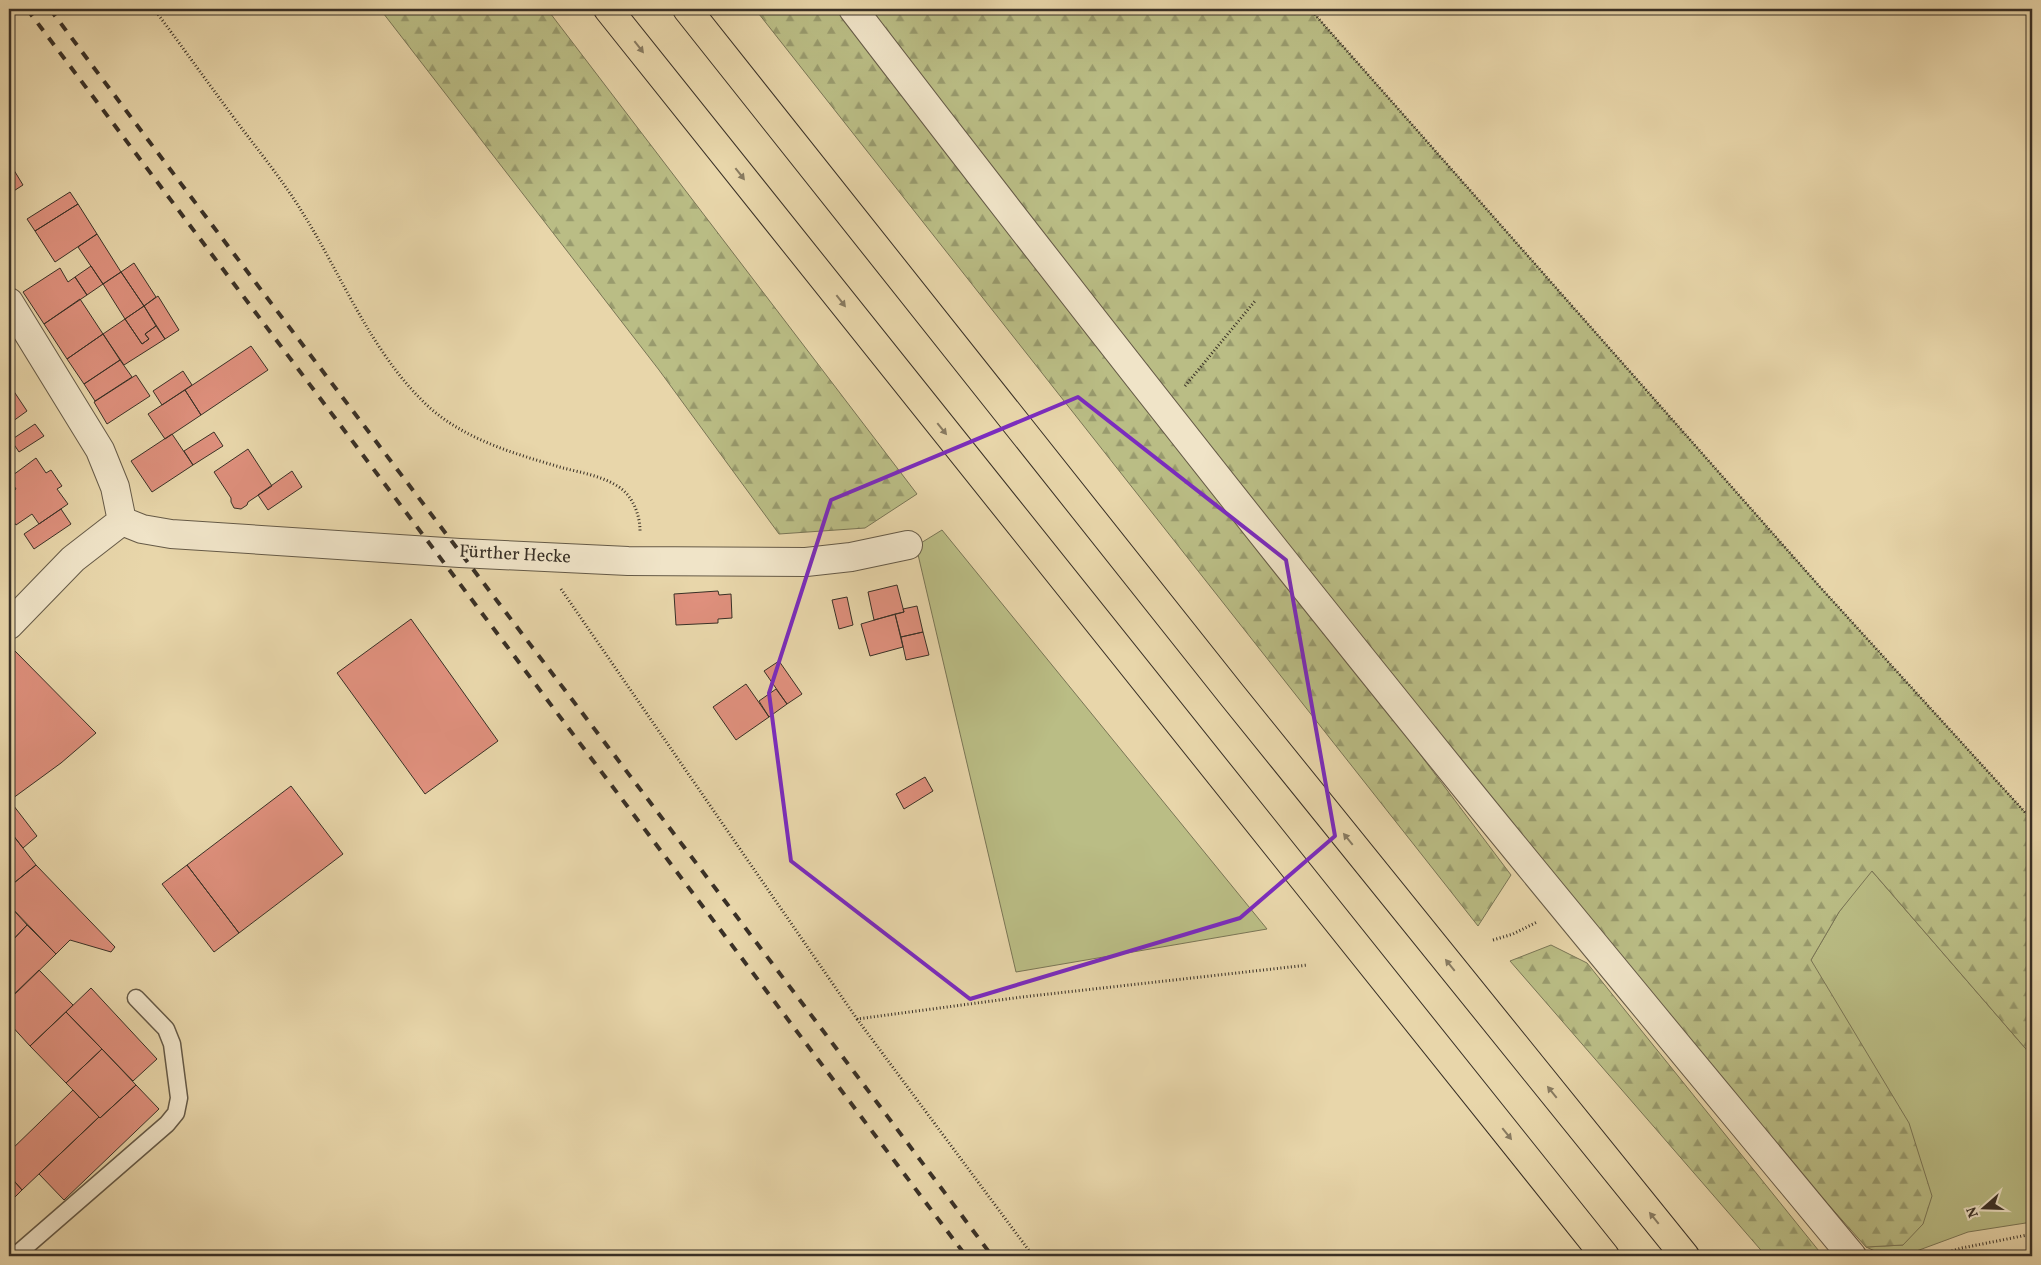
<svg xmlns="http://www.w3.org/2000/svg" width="2041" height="1265" font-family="Vollkorn,serif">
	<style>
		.grass { fill: #babd85; stroke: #7a7656 }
		.forest { fill: url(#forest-firs); stroke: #7a7656 }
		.building { fill: #df907d; stroke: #393026 }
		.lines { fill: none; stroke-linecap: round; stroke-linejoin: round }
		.service-casing { stroke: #655a47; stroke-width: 19 }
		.minor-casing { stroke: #655a47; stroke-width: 30 }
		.motorway-casing { stroke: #393026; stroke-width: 30 }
		.path { stroke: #393026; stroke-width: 3; stroke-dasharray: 1 2.5; stroke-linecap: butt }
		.service { stroke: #f0e4c8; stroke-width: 16 }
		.minor { stroke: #f0e4c8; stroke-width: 28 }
		.motorway { stroke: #e8d6aa; stroke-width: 28 }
		.rail { stroke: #393026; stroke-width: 4; stroke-dasharray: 9 9; stroke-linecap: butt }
		.oneway { fill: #887b61 }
		.marked { fill: none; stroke: #7b2cbf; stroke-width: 4; stroke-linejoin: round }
		.labels { text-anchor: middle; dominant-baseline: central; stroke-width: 4.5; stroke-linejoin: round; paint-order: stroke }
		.street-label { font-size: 18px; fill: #393026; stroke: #f0e4c8 }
	</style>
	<defs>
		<pattern id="forest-firs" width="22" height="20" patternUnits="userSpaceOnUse" patternTransform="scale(1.25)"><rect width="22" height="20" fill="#babd85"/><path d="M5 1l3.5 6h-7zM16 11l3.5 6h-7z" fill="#989a6d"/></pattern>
	</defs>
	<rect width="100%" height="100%" fill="#e8d6aa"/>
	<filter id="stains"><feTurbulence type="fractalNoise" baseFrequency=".004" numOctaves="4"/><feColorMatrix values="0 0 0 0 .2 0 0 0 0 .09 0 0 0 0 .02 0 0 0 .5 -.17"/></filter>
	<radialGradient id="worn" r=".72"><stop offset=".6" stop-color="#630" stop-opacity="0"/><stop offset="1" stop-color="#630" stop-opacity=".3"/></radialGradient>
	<path class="grass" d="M 942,530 L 1267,929 L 1016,972 L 916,546 Z
		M 1871,870 L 2032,1056 L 2032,1222 L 1968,1232 L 1903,1256 L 1886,1256 L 1866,1247 L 1903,1245 L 1811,960 L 1839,912 Z"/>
	<path class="forest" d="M 380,9 L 547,9 L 917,494 L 865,528 L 779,534 L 659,370 Z
		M 755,9 L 1310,9 L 1820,587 L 2032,820 L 2032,1056 L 1872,871 L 1839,912 L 1811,960 L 1909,1123 L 1932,1196 L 1923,1224 L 1903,1245 L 1866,1247 L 1564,907 L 1097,325 L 1511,875 L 1478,926 Z
		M 1551,945 L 1587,963 L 1823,1256 L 1766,1256 L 1510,961 Z"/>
	<path class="building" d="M 9,162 L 23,185 L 9,194 Z
		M 70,192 L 78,204 L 35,231 L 27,219 Z
		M 78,204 L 97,234 L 55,262 L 35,231 Z
		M 97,234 L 121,272 L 103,284 L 78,247 Z
		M 134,263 L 156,297 L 144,306 L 121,272 Z
		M 91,266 L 103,284 L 87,295 L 75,277 Z
		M 60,268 L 68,282 L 75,277 L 87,295 L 44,324 L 23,292 Z
		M 121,272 L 144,306 L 125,319 L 103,284 Z
		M 158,296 L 179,330 L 165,339 L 144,306 Z
		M 80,299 L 103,334 L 67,359 L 44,324 Z
		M 144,306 L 156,326 L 145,334 L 149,339 L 142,344 L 125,319 Z
		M 125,319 L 142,344 L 149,339 L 145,334 L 156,326 L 165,339 L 124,365 L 103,334 Z
		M 103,334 L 120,360 L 84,384 L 67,359 Z
		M 251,346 L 268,370 L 201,415 L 185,390 Z
		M 120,360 L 132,377 L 95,401 L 84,384 Z
		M 183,371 L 192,385 L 162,405 L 153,391 Z
		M 136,375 L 150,396 L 107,424 L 94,402 Z
		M 9,384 L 27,411 L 9,424 Z
		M 185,390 L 201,415 L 165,439 L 148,414 Z
		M 35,424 L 44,436 L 19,452 L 11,440 Z
		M 214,432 L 223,446 L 193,465 L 184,451 Z
		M 172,434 L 193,465 L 152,492 L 131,461 Z
		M 248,449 L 272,486 L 248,502 L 247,505 L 241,509 L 234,508 L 231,502 L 231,498 L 214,472 Z
		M 36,458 L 46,473 L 51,470 L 62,486 L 57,489 L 68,504 L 39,524 L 32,514 L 16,525 L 9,515 L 9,494 L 16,489 L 9,478 Z
		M 292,471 L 302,487 L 268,510 L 258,495 Z
		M 61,509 L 71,524 L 34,549 L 24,534 Z
		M 897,585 L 904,612 L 874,620 L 868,592 Z
		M 718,591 L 719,595 L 731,594 L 732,618 L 718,619 L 718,623 L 676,625 L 674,594 Z
		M 847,597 L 853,625 L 839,629 L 832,600 Z
		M 917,606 L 923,632 L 901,637 L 895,614 L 904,612 L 903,609 Z
		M 895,614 L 903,647 L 870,656 L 861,624 Z
		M 411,619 L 498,741 L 425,794 L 337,673 Z
		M 923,632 L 929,655 L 906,660 L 901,637 Z
		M 14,650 L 96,733 L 61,763 L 9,801 L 9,656 Z
		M 779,661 L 802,694 L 787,704 L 764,671 Z
		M 746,684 L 769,717 L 736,740 L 713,707 Z
		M 776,689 L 787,704 L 769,717 L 759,701 Z
		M 925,777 L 933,791 L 904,809 L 896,794 Z
		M 291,786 L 343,854 L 239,933 L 187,865 Z
		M 10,801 L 37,836 L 23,848 L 9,830 Z
		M 9,830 L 36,865 L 9,887 Z
		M 36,865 L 115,947 L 111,952 L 70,940 L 56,954 L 9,905 L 9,887 Z
		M 187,865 L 239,933 L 214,952 L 162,884 Z
		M 9,905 L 27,925 L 9,944 Z
		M 27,925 L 56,954 L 14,995 L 9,990 L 9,944 Z
		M 39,970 L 73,1005 L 30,1046 L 9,1023 L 9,999 Z
		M 91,988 L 157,1059 L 133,1081 L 66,1012 Z
		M 66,1012 L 102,1049 L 66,1083 L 30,1046 Z
		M 102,1049 L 136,1085 L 100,1118 L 66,1083 Z
		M 136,1085 L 159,1109 L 64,1200 L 39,1174 L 99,1117 L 100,1118 Z
		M 73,1090 L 99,1117 L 22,1190 L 9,1175 L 9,1152 Z
		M 9,1175 L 22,1190 L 9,1203 Z"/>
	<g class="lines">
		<g class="service-casing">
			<path id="service" d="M 15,1256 L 167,1124 L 176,1113 L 179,1098 L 172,1044 L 166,1029 L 136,998"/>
		</g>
		<g class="minor-casing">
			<path id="minor" d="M 853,9 C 1050,266 1250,521 1454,773 C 1585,935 1719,1095 1852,1256
				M 9,302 L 100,450 L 115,487 L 122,521
				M 122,521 L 142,529 L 171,534 L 460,553 L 628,561 L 806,562 L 851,557 L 908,545
				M 9,625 L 73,559 L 122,521"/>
		</g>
		<g class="motorway-casing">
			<path id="motorway" d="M 608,9 L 1605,1256
				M 687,9 L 1232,695 L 1685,1256"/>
		</g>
		<path class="path" d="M 154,9 C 184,49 213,90 243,130 C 262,155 282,180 299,207 C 342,274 370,353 430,408 C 468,441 516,454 563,468 C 583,473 607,477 623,490 C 634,500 640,516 640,531
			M 1310,9 L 1820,587 L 2032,820
			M 1185,386 L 1255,301
			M 561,589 L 857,1019 L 1022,997 L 1308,965
			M 1493,940 L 1513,934 L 1537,922
			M 857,1019 L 1033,1256
			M 1935,1256 L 1962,1248 L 2032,1234"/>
		<use href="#service" class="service"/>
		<use href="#minor" class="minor"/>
		<use href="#motorway" class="motorway"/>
		<path class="rail" d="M 27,9 L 966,1256
			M 50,9 C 362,427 681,839 992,1256"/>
	</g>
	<defs><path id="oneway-solid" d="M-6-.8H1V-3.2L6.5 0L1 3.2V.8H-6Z" transform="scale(1.25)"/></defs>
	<g class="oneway">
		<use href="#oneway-solid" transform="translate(639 47) rotate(52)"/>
		<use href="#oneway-solid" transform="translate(740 174) rotate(52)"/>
		<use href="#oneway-solid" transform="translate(841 301) rotate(52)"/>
		<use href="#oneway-solid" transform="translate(942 429) rotate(51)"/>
		<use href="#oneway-solid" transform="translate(1348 839) rotate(-129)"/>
		<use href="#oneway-solid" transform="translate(1450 965) rotate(-129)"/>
		<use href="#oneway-solid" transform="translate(1552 1092) rotate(-129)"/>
		<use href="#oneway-solid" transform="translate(1507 1134) rotate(51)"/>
		<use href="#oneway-solid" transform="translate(1654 1218) rotate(-129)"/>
	</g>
	<path class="marked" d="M 1078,397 L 1286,560 L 1335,836 L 1240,918 L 970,999 L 791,861 L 769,693 L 831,500 Z"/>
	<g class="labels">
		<g class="street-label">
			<text transform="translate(515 555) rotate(3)">Fürther Hecke</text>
		</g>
	</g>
	<rect width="2041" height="1265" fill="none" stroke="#e8d6aa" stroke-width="30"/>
	<rect x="10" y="10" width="2021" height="1245" fill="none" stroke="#393026" stroke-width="2.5"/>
	<rect x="15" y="15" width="2011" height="1235" fill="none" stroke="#393026"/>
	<g transform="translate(1984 1208) rotate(250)" stroke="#f0e4c8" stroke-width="4" paint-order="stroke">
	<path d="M0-4L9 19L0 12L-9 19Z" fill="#393026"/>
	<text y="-8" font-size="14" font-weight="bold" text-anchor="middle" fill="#393026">N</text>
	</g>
	<rect width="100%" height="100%" filter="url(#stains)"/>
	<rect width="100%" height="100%" fill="url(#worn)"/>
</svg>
